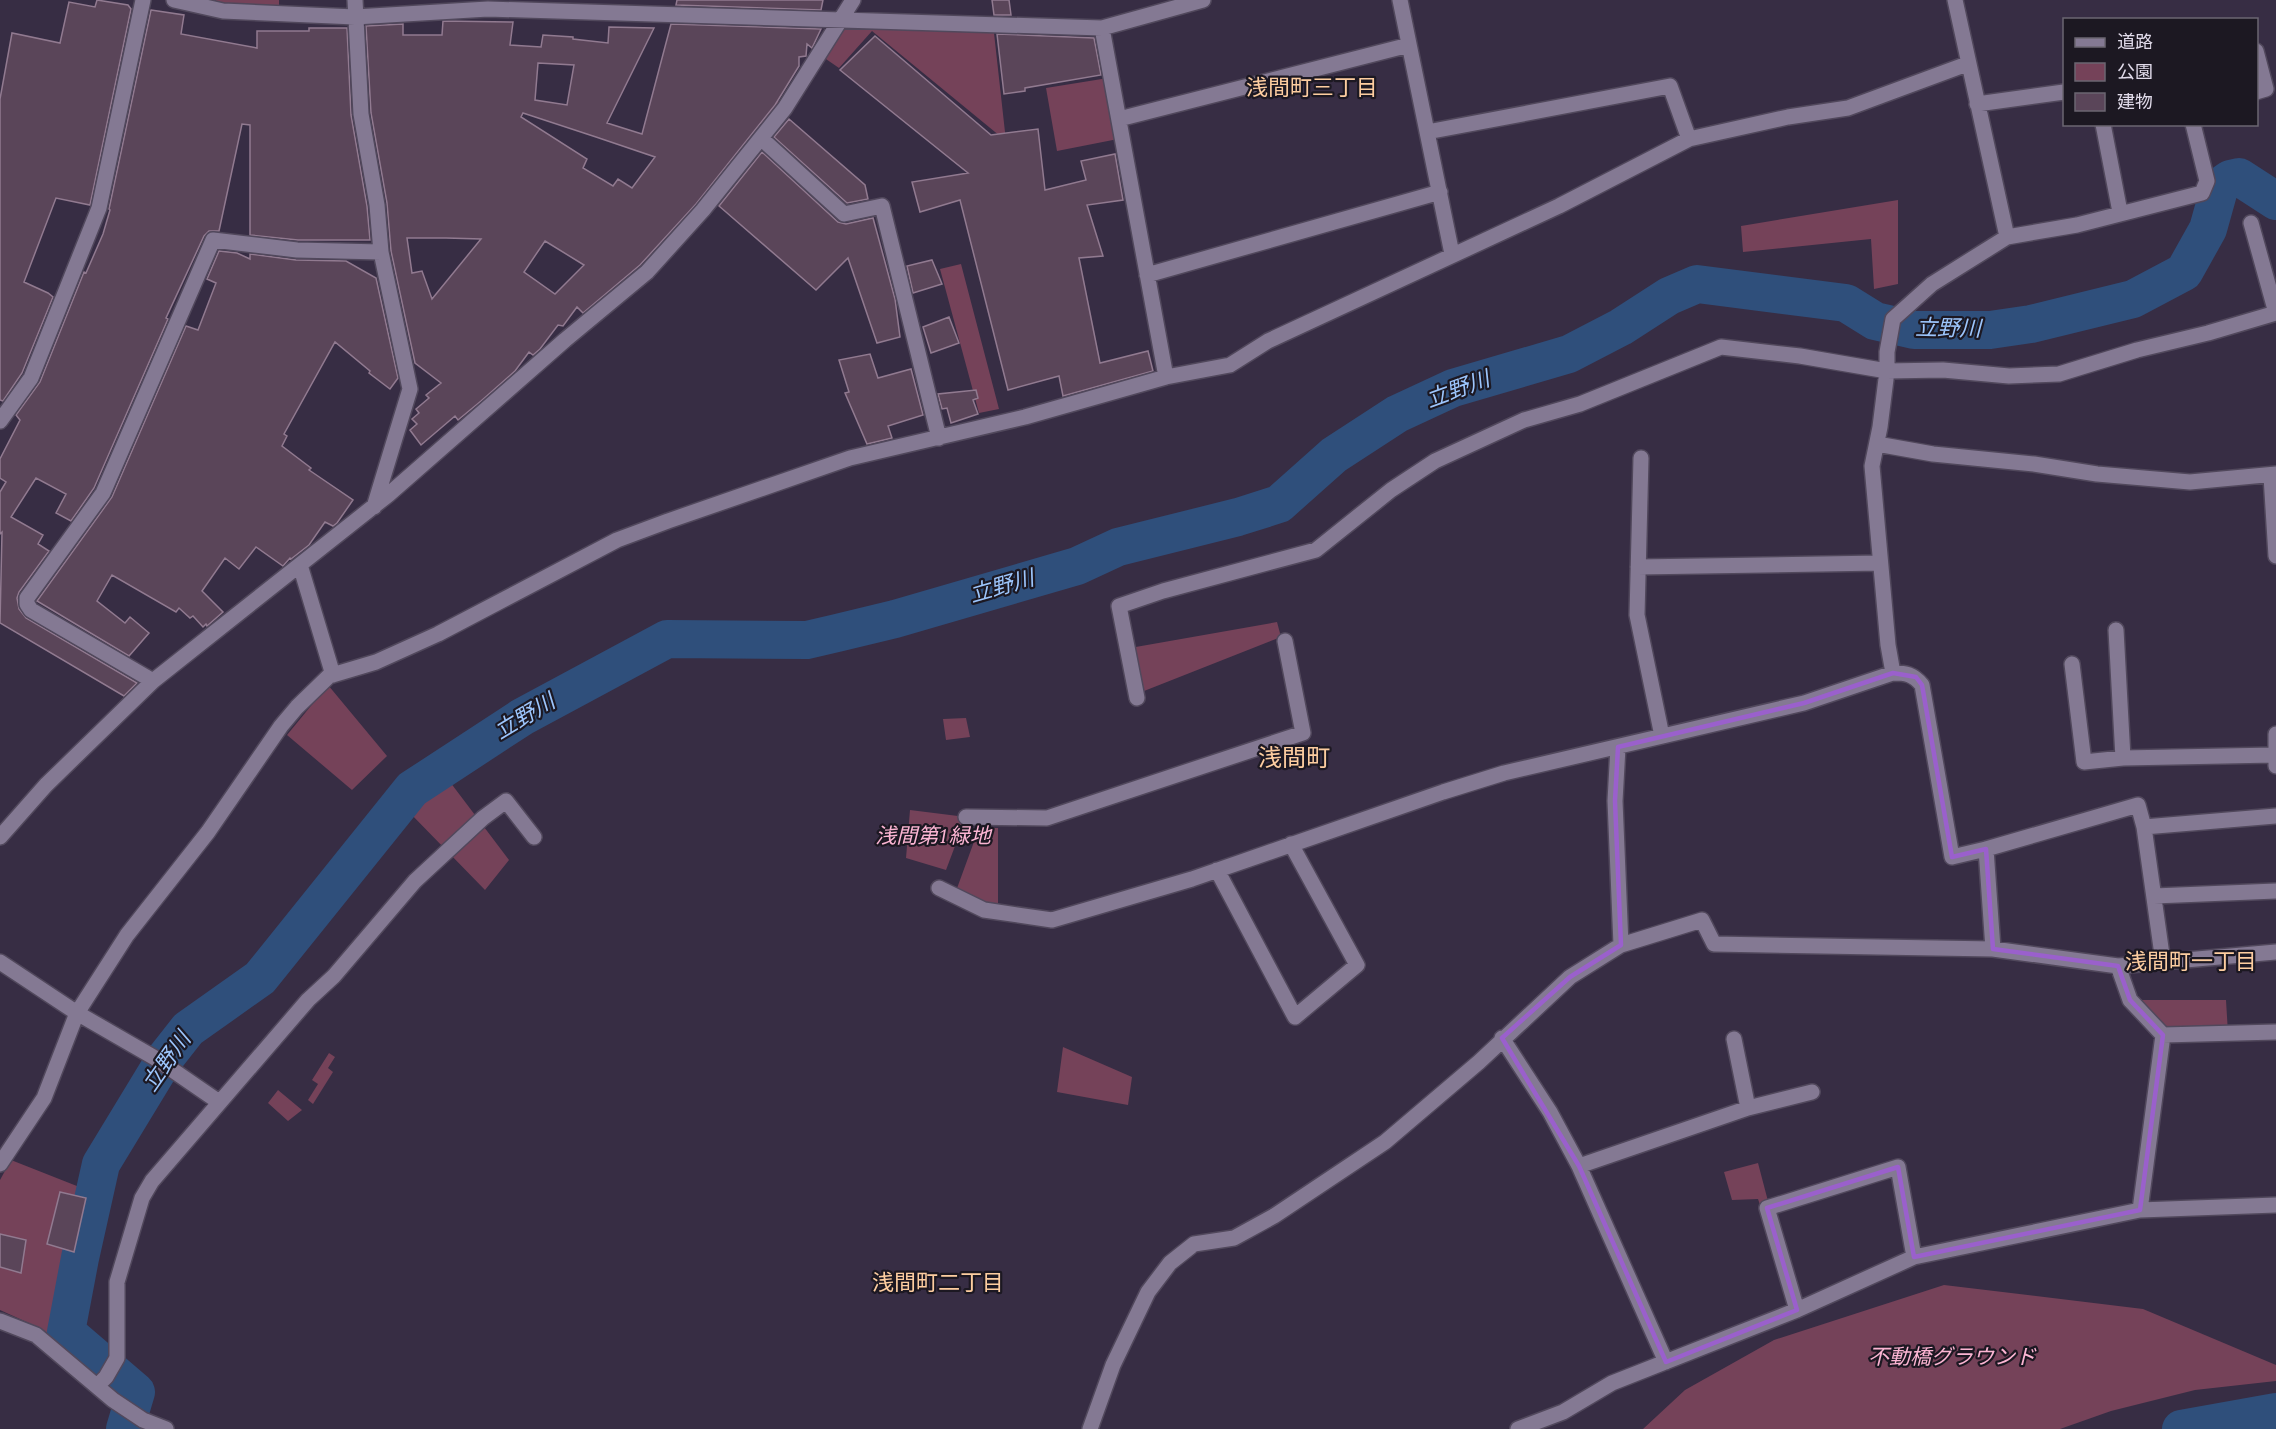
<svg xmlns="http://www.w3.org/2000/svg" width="2276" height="1429" font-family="Spectral,'Noto Sans JP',serif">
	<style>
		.green { fill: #754259 }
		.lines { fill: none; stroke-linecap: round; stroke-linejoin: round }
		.river { stroke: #2f4f7b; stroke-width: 38 }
		.building { fill: #5a4559; stroke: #917a90; stroke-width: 1.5; fill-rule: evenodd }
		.minor-casing { stroke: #51485c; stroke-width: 18 }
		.minor { stroke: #847993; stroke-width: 15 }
		.marked { fill: none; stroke: #9a60cc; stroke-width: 4.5; stroke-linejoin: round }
		.labels { text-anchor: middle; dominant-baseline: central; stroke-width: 4.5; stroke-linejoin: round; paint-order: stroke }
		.park-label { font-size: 21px; font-style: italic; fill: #fcb5d3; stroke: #1c1822 }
		.neighbourhood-label { font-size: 22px; fill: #fdcda0; stroke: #1c1822 }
		.water-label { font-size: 22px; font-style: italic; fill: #9dc6fd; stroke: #1c1822 }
		.quarter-label { font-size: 24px; fill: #fdcda0; stroke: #1c1822 }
	</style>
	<rect width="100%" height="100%" fill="#372d44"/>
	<path class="green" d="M 216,0 L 279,0 L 279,13 L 216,8 Z
		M 841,18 L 993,24 L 1006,141 L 872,31 L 839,68 L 823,57 L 766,128 L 747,113 L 759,94 L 785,104 Z
		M 1108,78 L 1118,139 L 1057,151 L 1046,88 Z
		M 1898,200 L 1898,284 L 1874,289 L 1871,239 L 1743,252 L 1741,226 Z
		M 961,264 L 999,409 L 979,413 L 940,269 Z
		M 1277,622 L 1281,637 L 1139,693 L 1130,648 Z
		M 328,685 L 387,756 L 352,790 L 287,735 Z
		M 966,718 L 970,737 L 946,740 L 943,719 Z
		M 447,778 L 509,860 L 485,890 L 408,811 Z
		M 910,810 L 966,817 L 946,870 L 906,858 Z
		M 979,828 L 998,828 L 998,907 L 985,907 L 956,891 Z
		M 2130,1000 L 2226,1000 L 2228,1033 L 2163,1035 Z
		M 1063,1047 L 1132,1077 L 1128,1105 L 1057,1092 Z
		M 329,1053 L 335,1057 L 328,1068 L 333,1072 L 313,1104 L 308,1100 L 318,1084 L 312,1080 Z
		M 278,1090 L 302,1110 L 288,1121 L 268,1103 Z
		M 11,1160 L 87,1190 L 58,1342 L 42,1329 L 0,1310 L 0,1180 Z
		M 1758,1163 L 1769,1205 L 1761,1208 L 1758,1199 L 1732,1200 L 1724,1172 Z
		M 1944,1285 L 2143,1309 L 2276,1365 L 2276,1381 L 2195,1390 L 2111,1411 L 2060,1429 L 1643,1429 L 1685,1390 L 1774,1340 Z"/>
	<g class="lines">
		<path class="river" d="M 125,1429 L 136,1392 L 66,1332 L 80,1258 L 101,1164 L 166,1057 L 188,1029 L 260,978 L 412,789 L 522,717 L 667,639 L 807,640 L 837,633 L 895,619 L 1077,566 L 1118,547 L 1238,517 L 1279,504 L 1334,455 L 1397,414 L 1453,388 L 1569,354 L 1621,327 L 1669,296 L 1697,284 L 1846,303 L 1875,321 L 1914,330 L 1990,330 L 2031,324 L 2133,299 L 2184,272 L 2208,229 L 2220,186 L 2230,179 L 2239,177 L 2276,201
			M 2181,1429 L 2276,1412"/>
	</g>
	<path class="building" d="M 97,0 L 128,5 L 131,9 L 90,205 L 56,198 L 24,282 L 48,293 L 53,297 L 22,373 L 3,401 L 0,400 L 0,99 L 12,33 L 60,43 L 69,2 L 95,7 Z
		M 677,0 L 823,0 L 821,10 L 676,5 Z
		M 992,0 L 1009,0 L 1011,15 L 994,15 Z
		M 151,10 L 184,15 L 181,34 L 257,48 L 257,31 L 309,31 L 309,28 L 347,28 L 351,115 L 367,206 L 370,240 L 298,240 L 250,235 L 250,125 L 242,124 L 219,231 L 209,231 L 204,236 L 166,318 L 168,319 L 94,488 L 71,521 L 56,513 L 66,494 L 36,478 L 11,517 L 43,535 L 38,544 L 49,551 L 19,592 L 17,598 L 19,609 L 26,618 L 137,683 L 124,696 L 0,623 L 2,532 L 0,534 L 0,492 L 6,482 L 0,478 L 0,459 L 20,420 L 16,415 L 40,382 L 84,272 L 86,273 L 103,234 L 110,210 L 109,209 Z
		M 443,21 L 513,22 L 510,45 L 541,47 L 543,35 L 573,37 L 573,39 L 608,43 L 609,27 L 654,28 L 607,123 L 642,134 L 671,24 L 821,29 L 812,48 L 807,44 L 806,56 L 799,57 L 799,66 L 775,105 L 696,204 L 640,265 L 583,313 L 577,307 L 563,326 L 558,325 L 540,349 L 533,355 L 529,352 L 515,371 L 481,401 L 458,420 L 455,416 L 421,445 L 410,430 L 417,424 L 412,419 L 419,413 L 416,409 L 429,398 L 426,395 L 441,383 L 415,363 L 391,251 L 387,203 L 371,113 L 366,26 L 403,24 L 403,35 L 442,35 ZM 538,63 L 574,65 L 567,105 L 535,100 ZM 523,113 L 596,137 L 655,157 L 632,188 L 618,179 L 613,186 L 583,168 L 587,159 L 521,117 ZM 407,238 L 446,238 L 481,239 L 432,299 L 422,271 L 412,273 ZM 545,241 L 584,265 L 555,294 L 524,272 Z
		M 997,34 L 1094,38 L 1101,75 L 1025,88 L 1025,91 L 1004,94 Z
		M 875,36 L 991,135 L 1038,129 L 1045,190 L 1086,180 L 1081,161 L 1115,154 L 1123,200 L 1087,205 L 1103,256 L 1079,258 L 1100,363 L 1148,351 L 1153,371 L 1063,396 L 1059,376 L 1008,390 L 960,200 L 920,212 L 912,182 L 968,173 L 840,70 Z
		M 789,119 L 865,185 L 868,199 L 847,203 L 774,137 Z
		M 762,152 L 838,222 L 846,224 L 873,218 L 895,299 L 900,337 L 877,343 L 848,258 L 816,290 L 719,206 Z
		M 219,251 L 237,253 L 250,259 L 250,254 L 296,260 L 346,261 L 376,278 L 398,378 L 390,389 L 369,373 L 370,371 L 335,342 L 284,434 L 287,436 L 282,446 L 311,468 L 309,470 L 353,500 L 337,523 L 333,526 L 325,522 L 309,545 L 291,559 L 290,558 L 283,566 L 256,547 L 239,569 L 225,558 L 202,591 L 223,612 L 207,626 L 206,624 L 203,627 L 193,616 L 190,618 L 179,608 L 176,612 L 112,575 L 97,601 L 125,623 L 130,617 L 149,633 L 129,656 L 37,601 L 112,497 L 186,326 L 198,330 L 216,283 L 207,279 Z
		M 932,260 L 942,284 L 913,293 L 907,266 Z
		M 949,317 L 959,343 L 931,353 L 923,327 Z
		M 870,354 L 878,378 L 911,369 L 923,415 L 888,426 L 892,438 L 867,444 L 845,393 L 849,392 L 839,360 Z
		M 976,390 L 978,398 L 973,400 L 978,414 L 951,423 L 947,408 L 942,409 L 938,394 Z
		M 60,1192 L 86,1198 L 74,1252 L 47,1244 Z
		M 0,1234 L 26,1240 L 21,1273 L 0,1267 Z"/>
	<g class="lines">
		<g class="minor-casing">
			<path id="minor" d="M 174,0 L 223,11 L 355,17 L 488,9 L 1102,28 L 1203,0
				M 355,0 L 361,114 L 377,205 L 381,252 L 410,389 L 374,507
				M 1400,0 L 1452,254
				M 1102,28 L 1166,377
				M 2256,51 L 2266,89 L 2256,92
				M 1977,104 L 2064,92
				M 1119,119 L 1409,45
				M 2103,124 L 2120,212
				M 1427,132 L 1670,86 L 1689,139
				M 762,139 L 844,214 L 882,206 L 939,438
				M 2251,223 L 2276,313
				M 2007,237 L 2077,225 L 2202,193 L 2207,181 L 2193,124
				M 1147,275 L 1440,192
				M 0,421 L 31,378 L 99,208 L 143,0
				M 1877,444 L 1933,454 L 2034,464 L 2097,474 L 2190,482 L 2276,474
				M 1641,458 L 1637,615 L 1662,736
				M 2271,476 L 2276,556
				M 300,565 L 333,675
				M 1638,567 L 1880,563
				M 2116,630 L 2123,758 L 2274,755
				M 2072,664 L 2084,762 L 2123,758
				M 1893,673 L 1888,645 L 1872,466 L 1880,427 L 1887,371 L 1887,352 L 1893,319 L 1932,284 L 2007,237 L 1955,0
				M 153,681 L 31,610 L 27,604 L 27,598 L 103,493 L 213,240 L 297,250 L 381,252
				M 1137,698 L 1119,606 L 1163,591 L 1316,550 L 1391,490 L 1435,461 L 1524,420 L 1580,404 L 1721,347 L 1800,356 L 1887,371 L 1943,370 L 2009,376 L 2059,374 L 2137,350 L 2208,333 L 2276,313
				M 2276,734 L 2276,766
				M 966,817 L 1047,818 L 1303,733 L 1285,641
				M 0,837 L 46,785 L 153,681 L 388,495 L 565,340 L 647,272 L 703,210 L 785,108 L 853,0
				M 1986,849 L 2138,805 L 2144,827
				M 1217,870 L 1295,1017 L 1357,965 L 1291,844
				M 939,888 L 984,910 L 1052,920 L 1192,879 L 1443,792 L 1504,773 L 1804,703 L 1893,673 C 1906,673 1913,674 1922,685 L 1952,857 L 1986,849 L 1993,949
				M 2154,896 L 2276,891
				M 1621,945 L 1702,920 L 1714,944 L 1993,949 L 2118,966 L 2276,952
				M 0,962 L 77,1013 L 155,1058 L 219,1102
				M 2163,962 L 2144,827 L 2276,816
				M 2118,966 L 2130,1000 L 2163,1035 L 2140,1210
				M 2163,1035 L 2276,1032
				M 1502,1038 L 1550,1112 L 1579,1166 L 1666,1362
				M 1734,1039 L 1748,1108
				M 0,1164 L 44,1098 L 77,1013 L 127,935 L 208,832 L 281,726 L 297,707 L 329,676 L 376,662 L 438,634 L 617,540 L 668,521 L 850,458 L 1025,417 L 1166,377 L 1230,365 L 1268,341 L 1559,206 L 1689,139 L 1788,117 L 1848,108 L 1967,64
				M 1579,1166 L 1748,1108 L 1812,1092
				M 1797,1310 L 1767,1208 L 1898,1167 L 1914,1257
				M 0,1321 L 36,1335 L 113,1400 L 143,1420 L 166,1429
				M 97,1386 L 106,1377 L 117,1358 L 117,1282 L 142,1198 L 152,1181 L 308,1000 L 334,976 L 415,881 L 483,818 L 506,801 L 534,837
				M 1090,1429 L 1113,1365 L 1148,1292 L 1170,1263 L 1194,1244 L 1234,1238 L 1274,1216 L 1385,1142 L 1479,1062 L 1570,977 L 1621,945 L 1615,801 L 1618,747
				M 1518,1429 L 1563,1412 L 1612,1383 L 1797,1310 L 1914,1257 L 2140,1210 L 2276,1205"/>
		</g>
		<use href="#minor" class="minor"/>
	</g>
	<path class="marked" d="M 1893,673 L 1916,677 L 1922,685 L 1952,857 L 1986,849 L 1993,949 L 2118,966 L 2130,1000 L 2163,1035 L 2140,1210 L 1914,1257 L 1898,1167 L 1767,1208 L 1797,1310 L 1666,1362 L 1579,1166 L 1502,1038 L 1570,977 L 1621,945 L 1615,801 L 1618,747 L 1804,703 Z"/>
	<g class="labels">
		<g class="park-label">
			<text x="933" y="837">浅間第1緑地</text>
			<text x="1952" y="1358">不動橋グラウンド</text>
		</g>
		<g class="neighbourhood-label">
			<text x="1312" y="88">浅間町三丁目</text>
			<text x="2191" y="962">浅間町一丁目</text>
			<text x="938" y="1283">浅間町二丁目</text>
		</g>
		<g class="water-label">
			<text transform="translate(1948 329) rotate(1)">立野川</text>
			<text transform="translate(1458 390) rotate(-20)">立野川</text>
			<text transform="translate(1002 587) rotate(-16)">立野川</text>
			<text transform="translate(525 717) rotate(-31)">立野川</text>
			<text transform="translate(167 1062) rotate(-55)">立野川</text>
		</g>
		<g class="quarter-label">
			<text x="1294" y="759">浅間町</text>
		</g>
	</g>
	<rect x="2063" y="18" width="195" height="108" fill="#1c1822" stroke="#6b6672" stroke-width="1.5"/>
	<rect x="2075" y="38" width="30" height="9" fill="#847993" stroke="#6b6672" stroke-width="1.5"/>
	<text x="2117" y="48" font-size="18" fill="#e1dbea">道路</text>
	<rect x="2075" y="63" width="30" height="18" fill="#754259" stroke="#6b6672" stroke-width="1.5"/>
	<text x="2117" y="78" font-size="18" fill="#e1dbea">公園</text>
	<rect x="2075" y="93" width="30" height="18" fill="#5a4559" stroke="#6b6672" stroke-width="1.5"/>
	<text x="2117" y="108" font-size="18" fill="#e1dbea">建物</text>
</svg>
